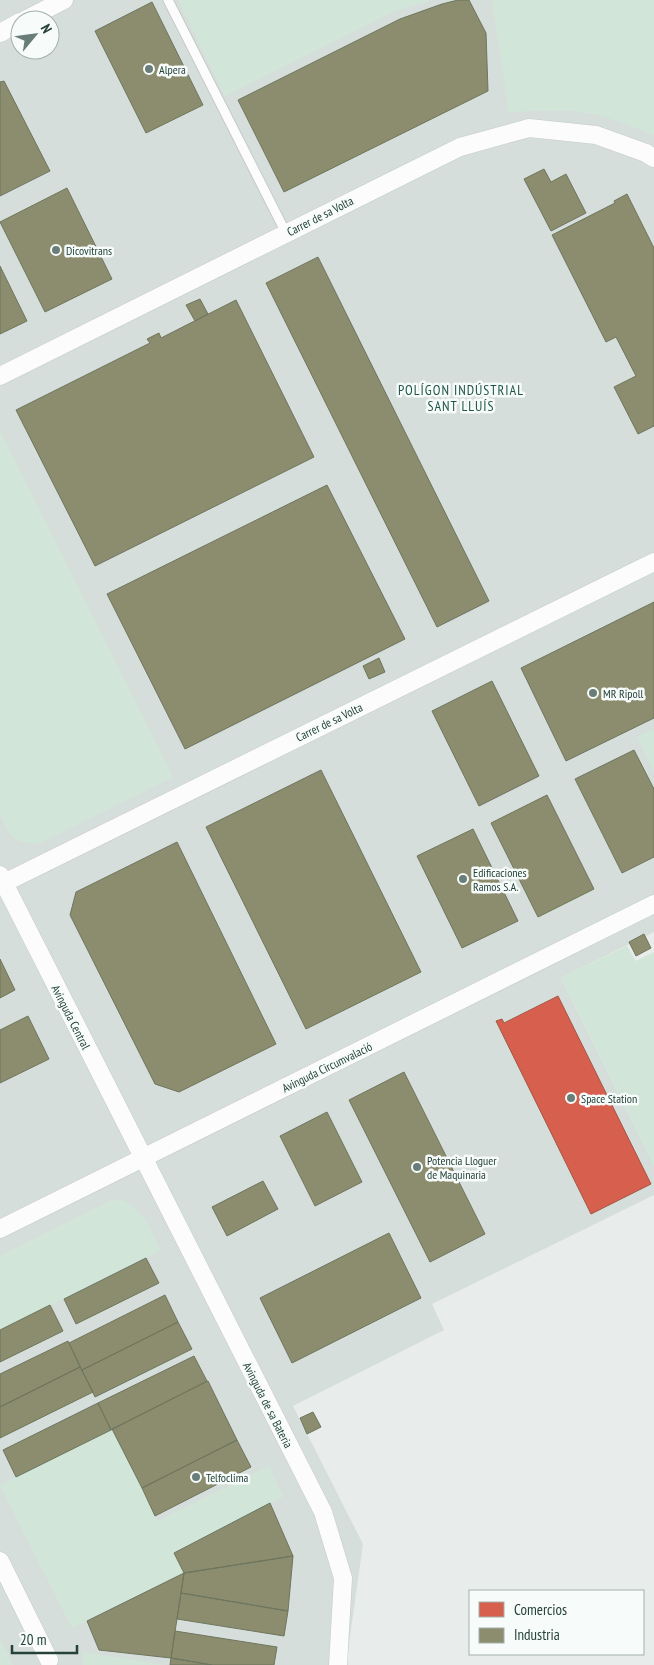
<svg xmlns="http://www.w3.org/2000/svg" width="654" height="1665" font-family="'PT Sans Narrow',sans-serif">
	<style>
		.built { fill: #d6dedb; fill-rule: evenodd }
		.green { fill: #d1e6d8 }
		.shops { fill: #d6604d; stroke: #a15747 }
		.industry { fill: #8c8c6e; stroke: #6d765e }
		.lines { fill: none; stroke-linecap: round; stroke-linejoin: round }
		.service-casing { stroke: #c5cac8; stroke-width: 11 }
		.minor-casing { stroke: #c5cac8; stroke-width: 19 }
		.service { stroke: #fcfcfc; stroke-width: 9 }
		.minor { stroke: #fcfcfc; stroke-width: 18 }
		.poi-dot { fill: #697e78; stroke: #f7fbf9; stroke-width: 2 }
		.labels { text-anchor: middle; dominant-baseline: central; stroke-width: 5; stroke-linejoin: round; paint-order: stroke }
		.poi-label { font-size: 12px; fill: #24423a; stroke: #f7fbf9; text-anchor: start }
		.street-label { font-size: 12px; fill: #24423a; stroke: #f7fbf9 }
		.neighbourhood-label { font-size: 14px; letter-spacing: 1px; fill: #1f5548; stroke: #f7fbf9 }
	</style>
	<rect width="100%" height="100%" fill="#e8edeb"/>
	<path class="built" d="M 0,0 L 654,0 L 654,932 L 561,978 L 654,1165 L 654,1195 L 432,1304 L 444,1330 L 293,1406 L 363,1544 L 346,1665 L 0,1665 ZM 20,20 L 50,20 L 50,50 L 20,50 Z"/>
	<path class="green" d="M 178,0 L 432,0 L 395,11 L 225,96 Z
		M 492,0 L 654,0 L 654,135 C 632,126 610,117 587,113 C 561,108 535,111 509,112 Z
		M 0,431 L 173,777 L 40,843 C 15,845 10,836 0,815 Z
		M 654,729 L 654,771 L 637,737 Z
		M 627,946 L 636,961 L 654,952 L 654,1165 L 561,978 Z
		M 121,1200 C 144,1208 150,1230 161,1250 L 0,1330 L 0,1256 L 110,1201 Z
		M 112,1429 L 158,1521 L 269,1466 L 283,1497 L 174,1552 L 184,1573 L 72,1628 L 0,1485 Z
		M 0,1639 L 13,1665 L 0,1665 Z
		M 83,1652 L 164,1665 L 83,1665 Z"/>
	<path class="shops" d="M 558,996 L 651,1184 L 591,1214 L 496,1021 L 502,1019 L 504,1023 Z"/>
	<path class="industry" d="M 458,0 L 469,0 L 486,33 L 488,91 L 284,192 L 238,100 L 400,19 L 442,4 Z
		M 152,2 L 203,105 L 146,133 L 95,31 Z
		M 4,81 L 50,171 L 0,196 L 0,82 Z
		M 544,169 L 551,182 L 566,174 L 586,213 L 551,231 L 524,179 Z
		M 67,188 L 112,279 L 45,312 L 0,222 Z
		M 627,194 L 654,248 L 654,426 L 638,434 L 614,387 L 636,376 L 616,337 L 606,342 L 552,235 L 615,203 L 614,201 Z
		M 318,257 L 489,601 L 437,627 L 266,283 Z
		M 0,266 L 27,321 L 0,334 Z
		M 200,299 L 208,314 L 195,321 L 186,305 Z
		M 236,300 L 314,457 L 95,566 L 16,410 L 150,343 L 147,339 L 159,333 L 161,338 Z
		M 327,485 L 405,639 L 185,749 L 107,594 Z
		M 654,602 L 654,718 L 566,761 L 521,668 Z
		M 379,658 L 385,672 L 369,679 L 363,666 Z
		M 492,681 L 539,776 L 479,806 L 432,711 Z
		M 634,750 L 654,789 L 654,857 L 622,873 L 575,779 Z
		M 321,770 L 421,972 L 306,1029 L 206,827 Z
		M 547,795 L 594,889 L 538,917 L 491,823 Z
		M 473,829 L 518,921 L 462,948 L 417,856 Z
		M 177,842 L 276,1044 L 179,1092 L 155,1084 L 70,915 L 76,892 Z
		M 644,934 L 651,948 L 636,956 L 629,942 Z
		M 0,959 L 15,990 L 0,998 Z
		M 28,1016 L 49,1059 L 0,1083 L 0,1030 Z
		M 404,1072 L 485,1234 L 430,1262 L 349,1100 Z
		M 327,1112 L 362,1182 L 315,1206 L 280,1136 Z
		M 263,1181 L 278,1209 L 227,1236 L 212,1207 Z
		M 389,1233 L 421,1298 L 292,1363 L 260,1298 Z
		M 146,1258 L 159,1283 L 76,1324 L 64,1299 Z
		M 165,1295 L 178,1322 L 82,1370 L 69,1343 Z
		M 50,1305 L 63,1331 L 0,1362 L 0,1330 Z
		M 178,1322 L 192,1349 L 95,1397 L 82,1370 Z
		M 68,1341 L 80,1367 L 0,1407 L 0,1374 Z
		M 194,1356 L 207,1381 L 111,1430 L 98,1403 Z
		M 80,1367 L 93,1392 L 0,1438 L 0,1407 Z
		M 208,1381 L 237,1440 L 142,1488 L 112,1429 Z
		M 98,1403 L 111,1430 L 16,1477 L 3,1450 Z
		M 313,1412 L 321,1427 L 307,1434 L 300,1418 Z
		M 237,1440 L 251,1467 L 155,1516 L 142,1488 Z
		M 270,1503 L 293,1556 L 184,1573 L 174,1553 Z
		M 293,1556 L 288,1611 L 181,1593 L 184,1573 Z
		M 184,1573 L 171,1658 L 99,1650 L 87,1621 Z
		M 181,1593 L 288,1611 L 284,1636 L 177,1619 Z
		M 175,1631 L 277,1647 L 274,1665 L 212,1665 L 171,1658 Z
		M 171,1658 L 212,1665 L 170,1665 Z"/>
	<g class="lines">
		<g class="service-casing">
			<path id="service" d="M 168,0 L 286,233"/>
		</g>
		<g class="minor-casing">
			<path id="minor" d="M 25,20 L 64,0
				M 0,33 L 20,22
				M 0,376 L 460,147 L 529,128 L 596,135 L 646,153 L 654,158
				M 0,875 L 323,1512 L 343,1578 L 338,1665
				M 4,883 L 654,562
				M 0,1229 L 654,904
				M 0,1561 L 49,1660"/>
		</g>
		<use href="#service" class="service"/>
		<use href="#minor" class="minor"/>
	</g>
	<g class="poi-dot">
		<circle cx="149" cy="69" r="5"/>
		<circle cx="56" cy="250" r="5"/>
		<circle cx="593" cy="693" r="5"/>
		<circle cx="463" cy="879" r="5"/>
		<circle cx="571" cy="1098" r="5"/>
		<circle cx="417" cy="1167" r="5"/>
		<circle cx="196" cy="1477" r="5"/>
	</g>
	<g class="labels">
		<g class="poi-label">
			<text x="159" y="69">Alpera</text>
			<text x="66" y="250">Dicovitrans</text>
			<text x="603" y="693">MR Ripoll</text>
			<text x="473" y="872">Edificaciones<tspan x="473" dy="14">Ramos S.A.</tspan></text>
			<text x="581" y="1098">Space Station</text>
			<text x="427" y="1160">Potencia Lloguer<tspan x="427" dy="14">de Maquinaria</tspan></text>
			<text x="206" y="1477">Telfoclima</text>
		</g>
		<g class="street-label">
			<text transform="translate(320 216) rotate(-27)">Carrer de sa Volta</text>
			<text transform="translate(329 722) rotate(-26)">Carrer de sa Volta</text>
			<text transform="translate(71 1017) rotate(63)">Avinguda Central</text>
			<text transform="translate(327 1067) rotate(-26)">Avinguda Circumvalació</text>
			<text transform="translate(268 1405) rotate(63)">Avinguda de sa Bateria</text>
		</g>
		<g class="neighbourhood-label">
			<text x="461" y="390">POLÍGON INDÚSTRIAL<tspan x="461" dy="16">SANT LLUÍS</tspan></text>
		</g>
	</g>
	<rect x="469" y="1590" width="175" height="65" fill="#f7fbf9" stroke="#a3b1ad"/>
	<rect x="479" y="1602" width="25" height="15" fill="#d6604d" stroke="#a3b1ad"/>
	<text x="514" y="1615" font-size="15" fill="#24423a">Comercios</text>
	<rect x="479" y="1628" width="25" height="15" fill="#8c8c6e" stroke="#a3b1ad"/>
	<text x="514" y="1640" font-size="15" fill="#24423a">Industria</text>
	<g transform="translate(35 35) rotate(61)"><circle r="24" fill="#f7fbf9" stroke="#a3b1ad"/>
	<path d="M0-4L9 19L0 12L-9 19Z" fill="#697e78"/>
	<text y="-8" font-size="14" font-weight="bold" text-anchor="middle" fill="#24423a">N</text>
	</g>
	<path d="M12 1645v8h65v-8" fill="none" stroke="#24423a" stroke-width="2.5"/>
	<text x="20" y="1645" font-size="15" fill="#24423a" stroke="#f7fbf9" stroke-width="4" paint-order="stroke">20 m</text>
</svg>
